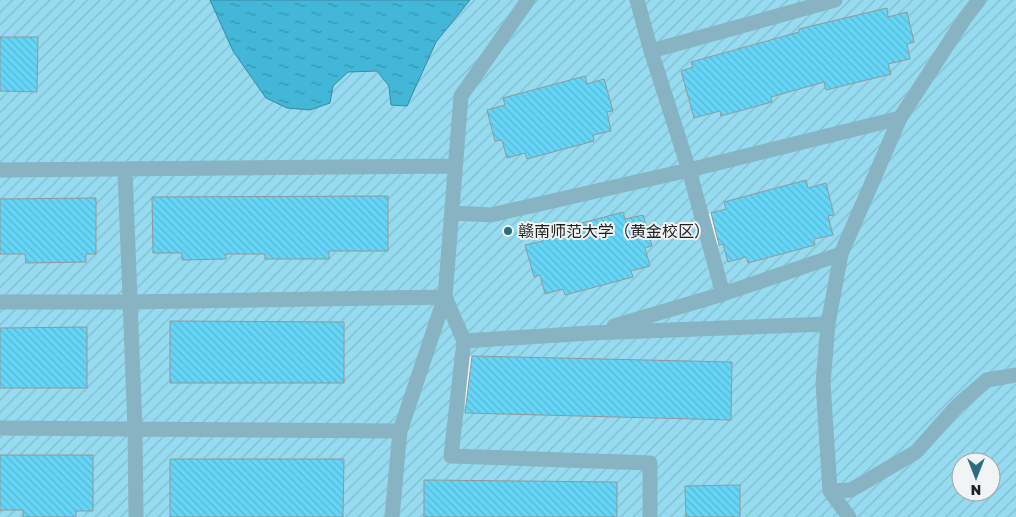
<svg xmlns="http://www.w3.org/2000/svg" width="1016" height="517" font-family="'Golos Text','Noto Sans SC',sans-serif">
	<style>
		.garden { fill: url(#garden-furrows); fill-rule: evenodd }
		.water { fill: url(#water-ripples); stroke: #388aa1 }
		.building { fill: url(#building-back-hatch); stroke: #939697 }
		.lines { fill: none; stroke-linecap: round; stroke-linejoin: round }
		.minor { stroke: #88b3c2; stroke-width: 15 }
		.poi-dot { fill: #2b6d80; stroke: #f0f4f5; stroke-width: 2 }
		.labels { text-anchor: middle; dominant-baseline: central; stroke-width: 4; stroke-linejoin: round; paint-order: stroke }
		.poi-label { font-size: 16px; fill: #1f2020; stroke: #f0f4f5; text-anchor: start }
	</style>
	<defs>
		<pattern id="garden-furrows" width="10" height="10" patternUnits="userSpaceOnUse" patternTransform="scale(1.25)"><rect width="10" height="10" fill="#97dbf0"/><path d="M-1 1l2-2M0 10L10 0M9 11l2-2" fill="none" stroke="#82bcce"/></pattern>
		<pattern id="water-ripples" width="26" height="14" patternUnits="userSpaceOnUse" patternTransform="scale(1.25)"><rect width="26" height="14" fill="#42b7d8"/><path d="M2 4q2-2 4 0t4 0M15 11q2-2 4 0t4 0" fill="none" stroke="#3794af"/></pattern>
		<pattern id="building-back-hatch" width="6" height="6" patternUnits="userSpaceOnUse" patternTransform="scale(1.25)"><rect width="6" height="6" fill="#65d6f7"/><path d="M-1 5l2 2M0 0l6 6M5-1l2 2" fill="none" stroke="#57b7d3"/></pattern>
	</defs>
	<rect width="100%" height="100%" fill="#f0f4f5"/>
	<path class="garden" d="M 0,0 L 1016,0 L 1016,517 L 740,517 L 739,485 L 686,486 L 686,517 L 617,517 L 617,482 L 424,480 L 424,517 L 0,517 ZM 887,9 L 888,17 L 907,13 L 914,42 L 907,44 L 910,59 L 888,64 L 890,74 L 870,79 L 868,72 L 846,85 L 826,90 L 823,80 L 771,97 L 772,102 L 722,116 L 720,111 L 694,118 L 681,71 L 693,67 L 692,62 L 768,40 L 801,38 L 799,29 ZM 826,183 L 834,214 L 828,216 L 833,234 L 814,239 L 815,245 L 788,252 L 773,246 L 776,256 L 748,263 L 746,257 L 728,262 L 723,244 L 717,245 L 708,214 ZM 623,212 L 625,219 L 643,215 L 651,246 L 645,248 L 650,266 L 631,271 L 632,277 L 563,289 L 540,275 L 534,277 L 526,246 L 543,241 L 542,234 ZM 466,356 L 732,362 L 731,420 L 465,413 ZM 961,462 L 991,462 L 991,492 L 961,492 Z"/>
	<path class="water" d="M 210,0 L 470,0 L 436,42 L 407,106 L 391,105 L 389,86 L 377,71 L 348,72 L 333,86 L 330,103 L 310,110 L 287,108 L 266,98 L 233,51 Z"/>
	<path class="building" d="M 887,8 L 888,17 L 907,12 L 914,42 L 907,44 L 910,59 L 888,64 L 891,74 L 826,90 L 824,82 L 771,97 L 772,102 L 721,116 L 720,111 L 694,118 L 681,71 L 693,67 L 691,62 L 799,32 L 799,29 Z
		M 0,37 L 38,37 L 37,92 L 0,91 Z
		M 585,76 L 587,84 L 604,79 L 613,111 L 607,112 L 611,131 L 593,135 L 594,141 L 527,159 L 525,153 L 507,158 L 502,140 L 495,141 L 487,110 L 505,105 L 503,98 Z
		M 806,180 L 808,188 L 826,183 L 834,215 L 828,216 L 833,235 L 814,239 L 815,245 L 748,263 L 746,257 L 728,262 L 723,244 L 719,245 L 711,213 L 726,209 L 724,202 Z
		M 388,196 L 388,251 L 329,251 L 329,259 L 265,259 L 265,254 L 226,254 L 226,259 L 182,260 L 182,253 L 153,253 L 152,197 Z
		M 96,198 L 96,254 L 86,254 L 86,262 L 26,263 L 25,254 L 0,254 L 0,199 Z
		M 623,212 L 625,219 L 643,215 L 652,246 L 645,248 L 650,266 L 631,271 L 633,277 L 565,295 L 563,289 L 545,294 L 540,275 L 534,277 L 525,245 L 543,241 L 541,234 Z
		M 170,321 L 344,322 L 344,383 L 170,383 Z
		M 87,327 L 87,388 L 0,388 L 0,328 Z
		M 472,356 L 732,362 L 731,420 L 465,413 Z
		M 0,455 L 93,455 L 93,511 L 76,511 L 76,517 L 23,517 L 23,510 L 0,510 Z
		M 170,459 L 344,459 L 343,517 L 170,517 Z
		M 424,480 L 617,482 L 617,517 L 424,517 Z
		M 740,485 L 740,517 L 686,517 L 685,486 Z"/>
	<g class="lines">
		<path class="minor" d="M 637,0 L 651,51 L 835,0
			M 0,170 L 455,166
			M 125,170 L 135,429 L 136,517
			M 452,213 L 491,215 L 689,170 L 651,51
			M 841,254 L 723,294 L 689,170 L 900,118
			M 0,302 L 129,302 L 445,297 L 464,341 L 451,456 L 650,463 L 650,517
			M 614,326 L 723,294
			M 464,341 L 591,333 L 828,324
			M 0,428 L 400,431
			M 830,491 L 851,490 L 916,452 L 957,406 L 987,380 L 1016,375
			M 392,517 L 400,431 L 445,297 L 461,96 L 528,0
			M 849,517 L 830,491 L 823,383 L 828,324 L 841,254 L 900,118 L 965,18 L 979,0"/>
	</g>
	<circle class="poi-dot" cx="508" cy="231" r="5"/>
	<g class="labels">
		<g class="poi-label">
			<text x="518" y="231">赣南师范大学（黄金校区）</text>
		</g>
	</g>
	<g transform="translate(976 477) rotate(180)"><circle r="24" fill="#f0f4f5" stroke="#9c9fa0"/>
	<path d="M0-4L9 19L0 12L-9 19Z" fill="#2b6d80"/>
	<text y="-8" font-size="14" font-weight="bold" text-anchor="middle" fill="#1f2020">N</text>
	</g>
</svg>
